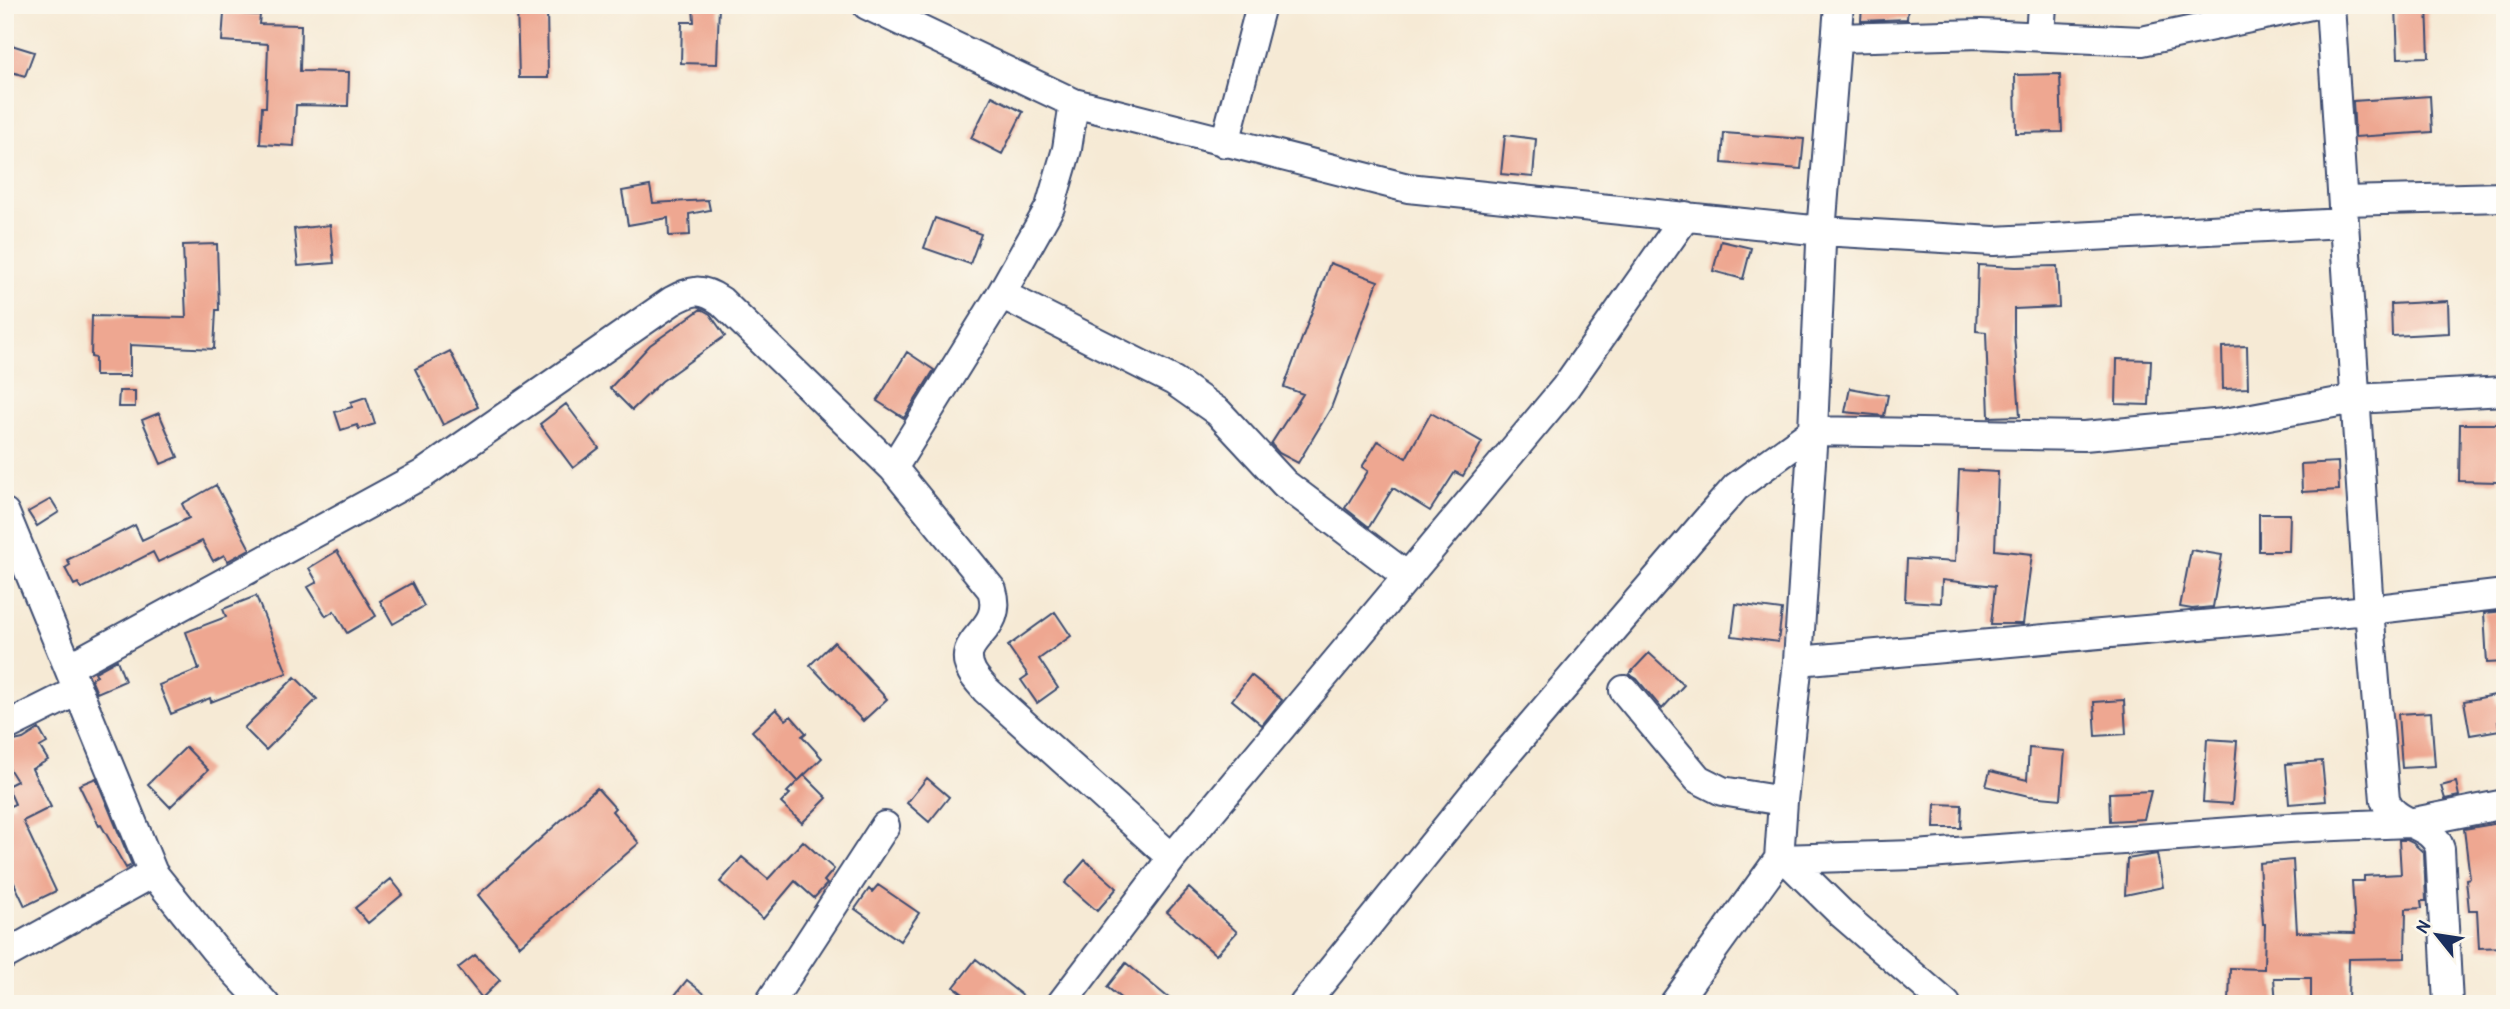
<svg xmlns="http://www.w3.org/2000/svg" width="2510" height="1009" font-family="'Patrick Hand',sans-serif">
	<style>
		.building { fill: #eea791 }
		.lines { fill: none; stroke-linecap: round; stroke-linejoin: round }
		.minor-casing { stroke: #3c4b70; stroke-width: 32 }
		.minor { stroke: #fff; stroke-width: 28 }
	</style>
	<rect width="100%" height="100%" fill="#fbf7ec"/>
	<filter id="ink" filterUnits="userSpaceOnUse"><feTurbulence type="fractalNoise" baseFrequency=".0143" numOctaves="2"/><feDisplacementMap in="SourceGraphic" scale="14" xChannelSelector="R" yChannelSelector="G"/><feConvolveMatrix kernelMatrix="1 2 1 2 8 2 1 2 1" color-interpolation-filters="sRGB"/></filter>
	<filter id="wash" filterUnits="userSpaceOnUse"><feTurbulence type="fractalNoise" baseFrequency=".00686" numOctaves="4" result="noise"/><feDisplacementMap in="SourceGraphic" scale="28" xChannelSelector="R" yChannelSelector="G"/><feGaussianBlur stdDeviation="1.57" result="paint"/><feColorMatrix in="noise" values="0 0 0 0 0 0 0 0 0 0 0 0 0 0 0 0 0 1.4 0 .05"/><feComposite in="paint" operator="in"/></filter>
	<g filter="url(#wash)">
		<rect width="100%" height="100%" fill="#f6ead5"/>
		<g id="blocks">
			<path class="building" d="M 517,5 L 547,5 L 548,78 L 519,78 Z
				M 693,5 L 719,5 L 717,64 L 681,63 L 682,22 L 694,22 Z
				M 1862,5 L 1908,5 L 1907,19 L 1861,21 Z
				M 2427,5 L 2429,57 L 2398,58 L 2396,7 Z
				M 224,13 L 260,15 L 259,24 L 301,25 L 300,71 L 349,72 L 348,106 L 296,105 L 294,146 L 260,144 L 262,107 L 266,107 L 268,44 L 222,41 Z
				M 5,43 L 34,52 L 25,76 L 5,70 Z
				M 2060,74 L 2062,132 L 2016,133 L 2015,75 Z
				M 992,96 L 1023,112 L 1002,154 L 971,138 Z
				M 2430,96 L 2432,132 L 2355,137 L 2353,101 Z
				M 1724,133 L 1804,139 L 1801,169 L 1722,163 Z
				M 1505,135 L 1536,139 L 1533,177 L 1501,174 Z
				M 650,186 L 653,203 L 708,200 L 710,210 L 689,214 L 690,235 L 669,236 L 668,218 L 628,225 L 622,191 Z
				M 935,218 L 981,234 L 970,264 L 924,248 Z
				M 330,225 L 334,263 L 298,266 L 294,229 Z
				M 1721,241 L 1751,248 L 1743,279 L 1713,271 Z
				M 217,244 L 219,310 L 216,310 L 214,349 L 130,345 L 130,376 L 95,376 L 95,358 L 91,357 L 92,316 L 186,318 L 183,245 Z
				M 1330,263 L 1378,281 L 1331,408 L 1298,463 L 1279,453 L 1271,444 L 1303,394 L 1284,387 Z
				M 1978,265 L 2016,267 L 2057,266 L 2059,307 L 2014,309 L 2014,333 L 2020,416 L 1989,417 L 1986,332 L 1976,331 Z
				M 2448,301 L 2449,333 L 2392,336 L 2391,304 Z
				M 701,309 L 710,314 L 725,336 L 662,381 L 632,410 L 610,388 L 650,345 Z
				M 2247,346 L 2248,388 L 2223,389 L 2222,347 Z
				M 450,351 L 478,407 L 443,425 L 415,369 Z
				M 907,352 L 934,370 L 904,418 L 877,401 Z
				M 2117,359 L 2151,360 L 2149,405 L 2116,404 Z
				M 1850,388 L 1888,395 L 1884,416 L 1845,412 Z
				M 119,391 L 135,391 L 135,407 L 118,407 Z
				M 366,397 L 375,424 L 359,429 L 357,425 L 341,430 L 335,412 L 352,407 L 351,402 Z
				M 566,404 L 599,448 L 573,468 L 540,424 Z
				M 159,413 L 178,457 L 161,464 L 142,420 Z
				M 1431,413 L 1482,442 L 1463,476 L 1455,472 L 1430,511 L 1393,488 L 1369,527 L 1345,508 L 1368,471 L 1362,467 L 1378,441 L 1406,458 Z
				M 2460,424 L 2499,424 L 2498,482 L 2459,481 Z
				M 2338,462 L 2339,490 L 2302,492 L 2301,464 Z
				M 1959,470 L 1998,472 L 1995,550 L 2032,554 L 2023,624 L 1991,624 L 1995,586 L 1942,580 L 1941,603 L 1905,601 L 1907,559 L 1955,562 Z
				M 216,485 L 250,549 L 228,561 L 224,555 L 213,561 L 202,541 L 158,562 L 153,552 L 81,589 L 78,583 L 74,585 L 65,568 L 70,565 L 67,560 L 135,525 L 142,540 L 189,518 L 182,504 Z
				M 51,499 L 59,512 L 37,526 L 28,512 Z
				M 2259,514 L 2290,514 L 2289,551 L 2259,551 Z
				M 2191,550 L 2222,555 L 2213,607 L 2192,609 L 2180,607 Z
				M 337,551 L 376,616 L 347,633 L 334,611 L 326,616 L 308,587 L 317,582 L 309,568 Z
				M 412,583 L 424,606 L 393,624 L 380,601 Z
				M 256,596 L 287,673 L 211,702 L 210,698 L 171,714 L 159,685 L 199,669 L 186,632 L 226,617 L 223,609 Z
				M 1736,604 L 1782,610 L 1778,642 L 1732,636 Z
				M 2505,611 L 2505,662 L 2487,663 L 2484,613 Z
				M 1055,612 L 1071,636 L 1039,659 L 1058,688 L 1037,703 L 1021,680 L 1028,675 L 1008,646 Z
				M 834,642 L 887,699 L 863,721 L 810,665 Z
				M 1649,653 L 1684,685 L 1662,709 L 1637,679 L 1629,674 Z
				M 117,660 L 125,681 L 97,693 L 91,679 L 97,676 L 95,672 Z
				M 1251,675 L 1282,700 L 1262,725 L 1232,700 Z
				M 295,677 L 317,699 L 266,750 L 244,728 Z
				M 2495,695 L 2497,704 L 2505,703 L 2505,721 L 2498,722 L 2500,730 L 2470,735 L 2464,701 Z
				M 2124,700 L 2126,734 L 2096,736 L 2094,702 Z
				M 776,709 L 786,720 L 791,716 L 806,733 L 802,736 L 822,758 L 798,781 L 752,731 Z
				M 2431,712 L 2435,766 L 2402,768 L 2398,714 Z
				M 39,729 L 47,743 L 40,747 L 48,760 L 32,769 L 51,807 L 23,821 L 56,891 L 25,906 L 5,864 L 5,808 L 15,804 L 7,786 L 17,781 L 5,762 L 5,743 L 23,739 Z
				M 2207,739 L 2237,741 L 2232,804 L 2203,802 Z
				M 186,747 L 208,770 L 170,807 L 148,784 Z
				M 2029,748 L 2065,751 L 2061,799 L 2029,796 L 1986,786 L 1990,771 L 2027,780 Z
				M 2322,761 L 2326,801 L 2289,804 L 2286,764 Z
				M 804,775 L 827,798 L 802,823 L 781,803 L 790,794 L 787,792 Z
				M 96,778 L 132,865 L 126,868 L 101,825 L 99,826 L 79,785 Z
				M 927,778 L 949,797 L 929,822 L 907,803 Z
				M 2456,782 L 2459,796 L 2445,799 L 2441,786 Z
				M 597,788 L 615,808 L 612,811 L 639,843 L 520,946 L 478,895 Z
				M 2151,791 L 2144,819 L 2110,821 L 2109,793 Z
				M 1935,804 L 1962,805 L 1961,828 L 1934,828 Z
				M 2505,822 L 2505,856 L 2503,856 L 2505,947 L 2479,948 L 2477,910 L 2469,910 L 2466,879 L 2470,878 L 2464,829 Z
				M 2399,840 L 2407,840 L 2413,843 L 2424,853 L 2426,901 L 2421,901 L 2422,908 L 2406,909 L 2405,958 L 2349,959 L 2348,1003 L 2311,1003 L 2311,978 L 2274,978 L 2276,1004 L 2229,1004 L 2230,968 L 2264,969 L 2265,924 L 2263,924 L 2259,863 L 2293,860 L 2297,932 L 2355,933 L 2352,881 L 2364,881 L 2364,876 L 2401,874 Z
				M 803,841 L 834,869 L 824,881 L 827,884 L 814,898 L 795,881 L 763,919 L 720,882 L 742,857 L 768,879 Z
				M 2157,854 L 2163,887 L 2125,895 L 2127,859 Z
				M 1085,860 L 1117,888 L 1097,911 L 1065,883 Z
				M 391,879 L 403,894 L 368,923 L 355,908 Z
				M 878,885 L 919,913 L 900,941 L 855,909 L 869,889 L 872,892 Z
				M 1189,888 L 1237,932 L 1216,955 L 1167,912 Z
				M 475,955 L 500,980 L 482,998 L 458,968 Z
				M 976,959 L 1033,1004 L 976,1004 L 954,987 Z
				M 1126,963 L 1176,1004 L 1128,1004 L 1107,987 Z
				M 687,980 L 717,1004 L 668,1004 Z"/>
		</g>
	</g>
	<g filter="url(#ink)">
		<use href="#blocks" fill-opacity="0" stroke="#3c4b70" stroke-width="2"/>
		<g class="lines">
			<g class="minor-casing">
				<path id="minor" d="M 867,5 L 1074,103 L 1408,188 L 1822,231 L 1994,241 L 2344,223
					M 2330,5 L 2369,610 L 2385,800 C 2395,827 2432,821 2440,849 L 2448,1004
					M 2040,36 L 2042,5
					M 1837,38 L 1981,34 L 2142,41 L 2311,5
					M 1225,143 L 1261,5
					M 2343,201 L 2505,197
					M 1001,294 L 1174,381 L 1218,412 L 1285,484 L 1408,577
					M 893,468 L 1001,294 L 1050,207 L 1067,149 L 1074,103
					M 5,513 L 153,873 L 215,950 L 265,1004
					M 1798,661 L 2369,610 L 2505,594
					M 69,667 L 423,474 L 672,301 C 693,290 700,287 721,301 L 893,468 L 992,590 C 1006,634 953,636 972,672 C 975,678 981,684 986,690 L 1172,858
					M 1624,690 L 1698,779 L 1722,791 L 1783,801
					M 5,727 L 77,691
					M 1779,859 L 1915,855 L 2288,828 L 2409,823 L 2505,804
					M 1786,859 L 1842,914 L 1946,1004
					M 5,955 L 153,873
					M 769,1004 L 885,826
					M 1061,1004 L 1172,858 L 1565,388 L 1686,216
					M 1304,1004 L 1497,765 L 1713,513 L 1736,487 L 1813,431 L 2084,436 L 2225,423 L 2355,399 L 2505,391
					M 1674,1004 L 1779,859 L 1783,801 L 1798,661 L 1813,431 L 1822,220 L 1839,5"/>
			</g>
			<use href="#minor" class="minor"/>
		</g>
	</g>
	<rect width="2510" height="1009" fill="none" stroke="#fbf7ec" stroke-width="28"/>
	<g transform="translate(2437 935) rotate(300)" stroke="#fbf7ec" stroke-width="5" paint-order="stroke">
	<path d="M0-5L12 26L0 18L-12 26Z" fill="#1b2f5e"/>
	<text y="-10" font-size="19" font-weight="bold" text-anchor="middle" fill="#1b2f5e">N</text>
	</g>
</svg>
